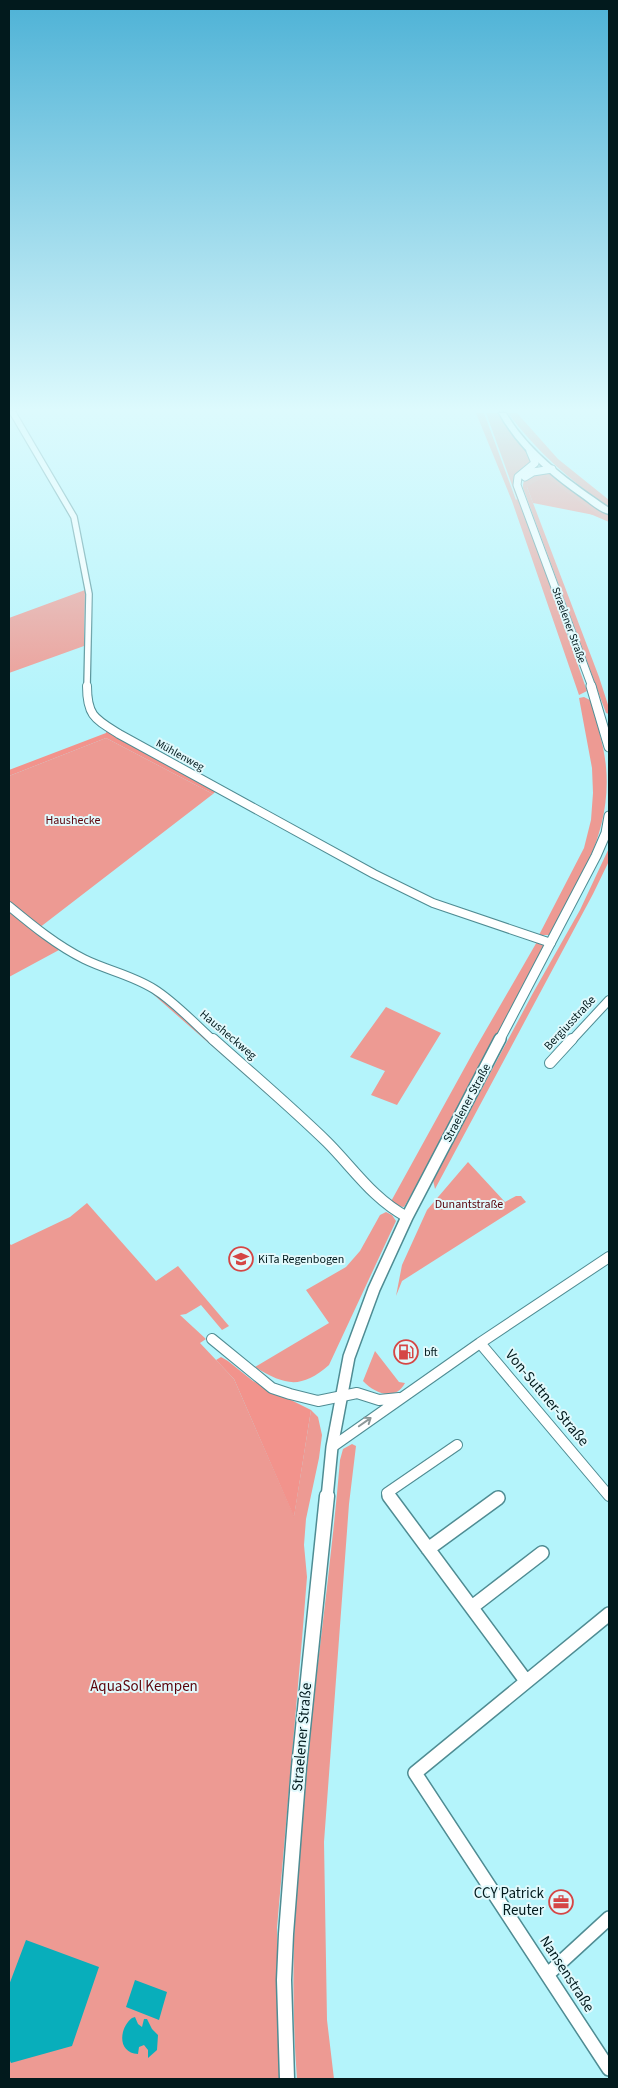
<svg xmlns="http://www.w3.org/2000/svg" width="618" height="2088" font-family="'Source Sans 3',sans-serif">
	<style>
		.green { fill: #ed9a93 }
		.forest { fill: #f2938c }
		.water { fill: #08aebb }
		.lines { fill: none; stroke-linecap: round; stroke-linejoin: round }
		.minor-far3-casing { stroke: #4f8c93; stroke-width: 8 }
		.minor-far2-casing { stroke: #4f8c93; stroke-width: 10 }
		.minor-far1-casing { stroke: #4f8c93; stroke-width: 12 }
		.minor-casing { stroke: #4f8c93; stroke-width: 16 }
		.tertiary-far3-casing { stroke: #4f8c93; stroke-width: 9 }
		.tertiary-far2-casing { stroke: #4f8c93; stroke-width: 11 }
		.tertiary-far1-casing { stroke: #4f8c93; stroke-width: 14 }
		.tertiary-casing { stroke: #4f8c93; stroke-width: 17 }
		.secondary-casing { stroke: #4f8c93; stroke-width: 3 }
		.minor-far3 { stroke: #fff; stroke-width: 5.5 }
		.minor-far2 { stroke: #fff; stroke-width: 8 }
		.minor-far1 { stroke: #fff; stroke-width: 10 }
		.minor { stroke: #fff; stroke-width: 13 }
		.tertiary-far3 { stroke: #fff; stroke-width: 7 }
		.tertiary-far2 { stroke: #fff; stroke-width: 9 }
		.tertiary-far1 { stroke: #fff; stroke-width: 11 }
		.tertiary { stroke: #fff; stroke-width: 14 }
		.secondary { fill: #fff; fill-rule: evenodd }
		.oneway { stroke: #8d9899 }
		.labels { text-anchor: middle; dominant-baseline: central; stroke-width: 4; stroke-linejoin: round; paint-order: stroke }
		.far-street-label { font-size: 11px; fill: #021a1d; stroke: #e1f9fc }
		.park-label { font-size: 12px; fill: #5b040b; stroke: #e1f9fc }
		.street-label { font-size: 12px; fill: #021a1d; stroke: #e1f9fc }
		.poi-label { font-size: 12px; fill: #021a1d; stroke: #e1f9fc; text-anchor: start }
		.near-street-label { font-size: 15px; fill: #021a1d; stroke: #e1f9fc }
		.near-park-label { font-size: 15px; fill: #5b040b; stroke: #e1f9fc }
		.near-poi-label { font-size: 15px; fill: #021a1d; stroke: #e1f9fc; text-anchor: end }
	</style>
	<rect width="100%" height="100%" fill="#b4f4fb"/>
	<path class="green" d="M 476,413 L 484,413 L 516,500 L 517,499 L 486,413 L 499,413 L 531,456 L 532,463 L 516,476 L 541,560 L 587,691 L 579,695 L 512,501 Z
		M 508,413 L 517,413 L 558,459 L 609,500 L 609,508 C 571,481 536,451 508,413 Z
		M 548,472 L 609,515 L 609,522 L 527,487 L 599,677 L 609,708 L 609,714 L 606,713 L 523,488 C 522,473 538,474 548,472 Z
		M 85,590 L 84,646 L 9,673 L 9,618 Z
		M 584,697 L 590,700 C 596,721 604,744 606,767 C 612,831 579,881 552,935 L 539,935 L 584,848 L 591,820 L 593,793 L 592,768 L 579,698 Z
		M 106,738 L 213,794 L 39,928 L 9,903 L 9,776 Z
		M 609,848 L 609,861 L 593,894 L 435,1189 L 433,1180 L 533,993 L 580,910 Z
		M 9,911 L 59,950 L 9,977 Z
		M 538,940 L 545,946 L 543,952 L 411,1195 L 404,1207 L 389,1205 L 475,1049 Z
		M 138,981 L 154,992 L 242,1067 L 327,1147 Z
		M 386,1007 L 441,1033 L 397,1105 L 371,1095 L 385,1071 L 350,1057 Z
		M 468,1162 L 505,1202 L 516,1196 L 521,1196 L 526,1202 L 402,1281 L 396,1296 L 402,1265 L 427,1210 Z
		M 87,1203 L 156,1281 L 178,1266 L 229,1326 L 222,1330 L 201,1305 L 186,1314 L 180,1315 L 206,1339 L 200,1343 L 234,1379 L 294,1516 L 311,1410 L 318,1417 L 322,1435 L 319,1458 L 306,1519 L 304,1545 L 307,1577 L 302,1639 L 277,1928 L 280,2079 L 9,2079 L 9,1243 L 11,1245 L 70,1217 Z
		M 386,1212 L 392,1215 L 396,1221 L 329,1365 C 301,1389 286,1386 255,1367 L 329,1323 L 306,1290 L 346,1267 L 360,1251 L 380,1215 Z
		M 375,1351 L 399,1382 L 405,1383 C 395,1402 374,1393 363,1381 Z
		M 352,1444 L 356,1446 L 349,1504 L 324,1842 L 327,2020 L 334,2079 L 297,2079 C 281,1872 323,1665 340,1460 L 343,1449 Z"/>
	<path class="forest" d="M 545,476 L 599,516 L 533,503 L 527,487 Z
		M 107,729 L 217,790 L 213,794 L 106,738 L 9,776 L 9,770 L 106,733 Z
		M 221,1357 L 228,1361 L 253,1381 L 311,1410 L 294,1517 L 234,1379 L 216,1360 Z"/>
	<path class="water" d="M 26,1940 L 99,1967 L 72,2046 L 11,2063 L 9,2059 L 9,1985 Z
		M 135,1980 L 167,1992 L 159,2020 L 126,2007 Z
		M 135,2017 L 138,2024 L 142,2027 L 144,2019 L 147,2019 L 152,2029 L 158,2035 L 157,2050 L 148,2058 L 148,2050 L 144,2045 L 139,2047 L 138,2054 C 117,2053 119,2028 132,2018 Z"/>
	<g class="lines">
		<g class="minor-far3-casing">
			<path id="minor-far3" d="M 13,413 L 74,517 L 89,594 L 87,687"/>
		</g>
		<g class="minor-far2-casing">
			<path id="minor-far2" d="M 87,686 C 87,716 95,719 119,734 L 374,874 L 433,903 L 551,943
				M 9,906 C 32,925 56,945 84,959 C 106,970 132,975 154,989 C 175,1002 195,1024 214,1041
				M 571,1041 L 609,1000"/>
		</g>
		<g class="minor-far1-casing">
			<path id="minor-far1" d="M 213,1039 C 251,1073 290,1106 327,1142 C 353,1168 373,1199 407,1217
				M 550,1063 L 572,1039
				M 212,1339 L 272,1388 L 290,1394 L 318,1401 L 357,1393 L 379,1400 L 399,1398
				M 480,1343 L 609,1496
				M 332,1447 L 480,1343 L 609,1257
				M 390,1498 L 387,1493 L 457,1445"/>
		</g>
		<g class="minor-casing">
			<path id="minor" d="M 389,1496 L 526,1681
				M 428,1549 L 498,1498
				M 472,1607 L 542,1553
				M 609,1614 L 415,1773 L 609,2069
				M 548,1974 L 609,1918"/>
		</g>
		<g class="tertiary-far3-casing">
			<path id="tertiary-far3" d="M 530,451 L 535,463 L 518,477 L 517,485 L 592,687
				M 525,477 L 533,472 L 552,469"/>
		</g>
		<g class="tertiary-far2-casing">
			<path id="tertiary-far2" d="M 591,686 L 609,747
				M 499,1041 L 596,856 L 606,833 L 609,816"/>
		</g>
		<g class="tertiary-far1-casing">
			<path id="tertiary-far1" d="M 327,1498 L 332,1447 L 349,1357 L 374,1289 L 407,1217 L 500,1039"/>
		</g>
		<g class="tertiary-casing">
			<path id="tertiary" d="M 287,2079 L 284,1980 L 286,1934 L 299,1767 L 327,1496"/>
		</g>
		<g class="secondary-casing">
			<path id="secondary" d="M 499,413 L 506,413 C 530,454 571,482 609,508 L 609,514 C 600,512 591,504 583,498 C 550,475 519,449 499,413 Z"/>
		</g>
		<use href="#minor-far3" class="minor-far3"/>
		<use href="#minor-far2" class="minor-far2"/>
		<use href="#minor-far1" class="minor-far1"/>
		<use href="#minor" class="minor"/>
		<use href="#tertiary-far3" class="tertiary-far3"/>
		<use href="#tertiary-far2" class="tertiary-far2"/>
		<use href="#tertiary-far1" class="tertiary-far1"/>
		<use href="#tertiary" class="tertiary"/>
		<use href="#secondary" class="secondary"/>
	</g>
	<defs><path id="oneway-shaft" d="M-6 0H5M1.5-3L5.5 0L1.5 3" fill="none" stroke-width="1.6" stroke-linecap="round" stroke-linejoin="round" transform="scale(1.25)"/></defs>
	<use class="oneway" href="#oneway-shaft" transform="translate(365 1422) rotate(-35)"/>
	<linearGradient id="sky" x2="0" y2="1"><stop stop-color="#4eb2d6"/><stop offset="0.58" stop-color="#ddfafd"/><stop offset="1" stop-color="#ddfafd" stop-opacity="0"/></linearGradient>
	<rect width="618" height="706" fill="url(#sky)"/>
	<defs>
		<g id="school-ring" transform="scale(1.25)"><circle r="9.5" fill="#e1f9fc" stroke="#d54645" stroke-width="1.5"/><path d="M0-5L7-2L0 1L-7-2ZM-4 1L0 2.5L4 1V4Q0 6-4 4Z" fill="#d54645"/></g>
		<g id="fuel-ring" transform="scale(1.25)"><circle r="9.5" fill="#e1f9fc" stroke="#d54645" stroke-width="1.5"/><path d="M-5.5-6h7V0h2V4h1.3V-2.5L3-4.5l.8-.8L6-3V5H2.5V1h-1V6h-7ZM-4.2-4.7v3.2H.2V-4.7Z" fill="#d54645"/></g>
		<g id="office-ring" transform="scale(1.25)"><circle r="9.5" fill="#e1f9fc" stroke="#d54645" stroke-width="1.5"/><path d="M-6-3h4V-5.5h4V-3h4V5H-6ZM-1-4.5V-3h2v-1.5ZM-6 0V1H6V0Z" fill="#d54645"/></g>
	</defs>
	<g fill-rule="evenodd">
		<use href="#school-ring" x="241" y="1259"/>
		<use href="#fuel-ring" x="406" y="1352"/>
		<use href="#office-ring" x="561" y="1902"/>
	</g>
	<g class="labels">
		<g class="far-street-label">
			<text transform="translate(569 625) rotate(70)">Straelener Straße</text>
			<text transform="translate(180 755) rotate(29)">Mühlenweg</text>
		</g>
		<g class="park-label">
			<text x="73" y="820">Haushecke</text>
			<text x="469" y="1204">Dunantstraße</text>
		</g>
		<g class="street-label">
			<text transform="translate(570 1023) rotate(-47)">Bergiusstraße</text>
			<text transform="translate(228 1035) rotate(40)">Hausheckweg</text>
			<text transform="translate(467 1103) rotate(-62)">Straelener Straße</text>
		</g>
		<g class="poi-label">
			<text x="258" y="1259">KiTa Regenbogen</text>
			<text x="424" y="1352">bft</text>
		</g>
		<g class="near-street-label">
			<text transform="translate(547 1398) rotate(50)">Von-Suttner-Straße</text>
			<text transform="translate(302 1737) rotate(-85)">Straelener Straße</text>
			<text transform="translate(567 1974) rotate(57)">Nansenstraße</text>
		</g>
		<g class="near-park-label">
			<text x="144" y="1686">AquaSol Kempen</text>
		</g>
		<g class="near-poi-label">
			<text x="544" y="1893">CCY Patrick<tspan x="544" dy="17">Reuter</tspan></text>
		</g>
	</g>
	<rect width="618" height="2088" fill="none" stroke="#021a1d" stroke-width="20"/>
</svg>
